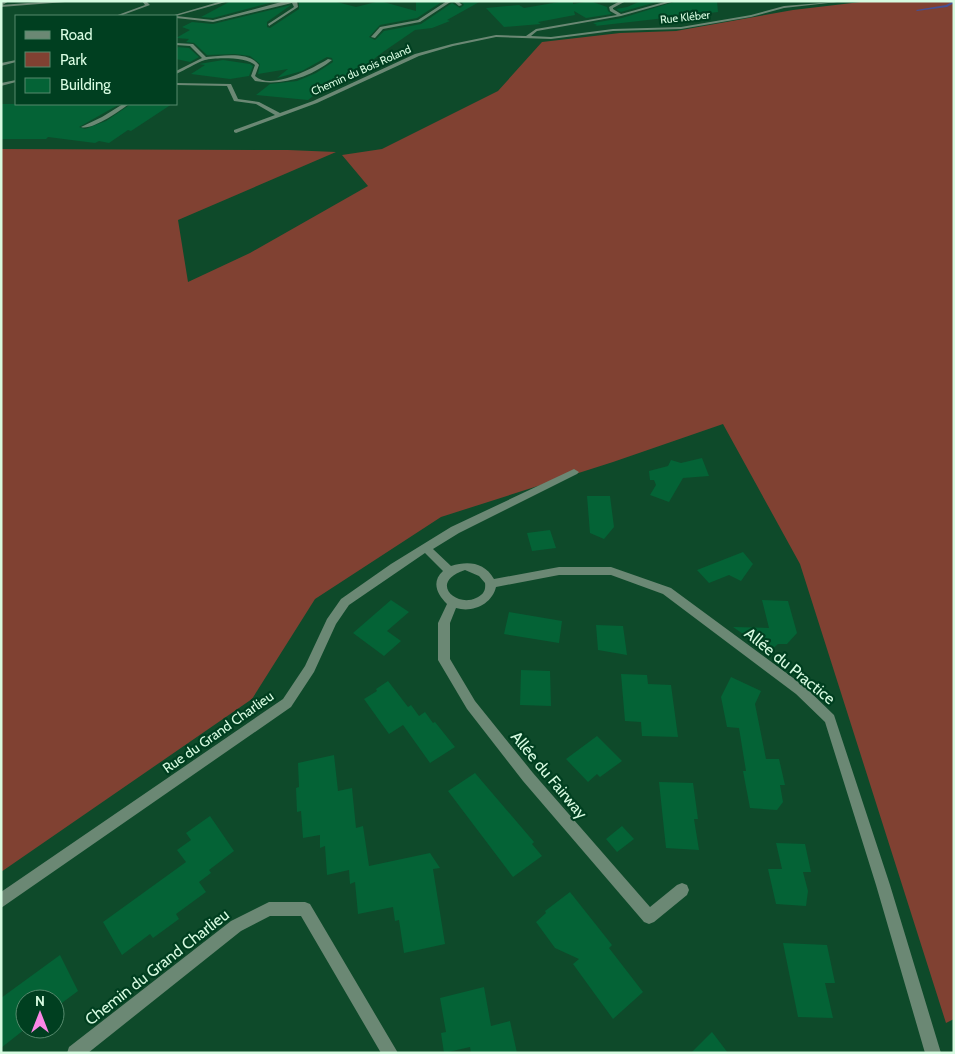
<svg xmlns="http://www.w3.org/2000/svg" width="955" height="1054" font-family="Cabin,sans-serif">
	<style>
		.green { fill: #804132 }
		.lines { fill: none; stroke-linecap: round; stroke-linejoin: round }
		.stream { fill: #455092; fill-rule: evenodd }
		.building { fill: #046336 }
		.minor { fill: #6b8874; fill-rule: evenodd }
		.tertiary { fill: #6b8874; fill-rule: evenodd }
		.labels { text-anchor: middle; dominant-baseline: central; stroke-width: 4.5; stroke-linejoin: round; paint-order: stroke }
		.far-street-label { font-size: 11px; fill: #d7fbe1; stroke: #003f20 }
		.street-label { font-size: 14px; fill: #d7fbe1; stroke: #003f20 }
		.near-street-label { font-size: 16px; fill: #d7fbe1; stroke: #003f20 }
	</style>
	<rect width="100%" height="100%" fill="#0e4a2a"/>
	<path class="green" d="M 869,1 L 954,1 L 954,1019 L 946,1023 L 800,564 L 723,424 L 613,462 L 441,517 L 315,599 L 252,699 L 1,872 L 1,149 L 288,150 L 336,152 L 178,220 L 188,282 L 250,253 L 368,186 L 342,155 L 382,149 L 498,91 L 542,42 L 620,33 L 676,31 L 793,10 Z"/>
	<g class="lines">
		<path class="stream" d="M 954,1 L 954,3 L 947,7 L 917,11 L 916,10 L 946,5 Z"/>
	</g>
	<path class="building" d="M 231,1 L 277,1 L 213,18 L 201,17 Z
		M 299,1 L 333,1 L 356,7 L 380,1 L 416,11 L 416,1 L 443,1 L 417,18 L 380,25 L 369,37 L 375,40 L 384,31 L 421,24 L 452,3 L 460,8 L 464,5 L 461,1 L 481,1 L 447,20 L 450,21 L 432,28 L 415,30 L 383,52 L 350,78 L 337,77 L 308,100 L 256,95 L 270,84 L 297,81 L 316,73 L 333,62 L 332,58 L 327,57 L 302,71 L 277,78 L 288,69 L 258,74 L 260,64 L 250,56 L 235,54 L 207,55 L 194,43 L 186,42 L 189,39 L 176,38 L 190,30 L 182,27 L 192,22 L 213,24 L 291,5 L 267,22 L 267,27 L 270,28 L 299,9 Z
		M 565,1 L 573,1 L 573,4 L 590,1 L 607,7 L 608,11 L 612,14 L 586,18 L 574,11 L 575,15 L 538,22 L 541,24 L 504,27 L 486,8 L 519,5 L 524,8 Z
		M 641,1 L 660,1 L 621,12 L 616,9 L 627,7 Z
		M 677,1 L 717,1 L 718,12 L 595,26 L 597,25 L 593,23 L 622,18 Z
		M 178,47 L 189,48 L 199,57 L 190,62 L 176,59 L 176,49 Z
		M 223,60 L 250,64 L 253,66 L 249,76 L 230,79 L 191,74 L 205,65 L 199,64 Z
		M 1,104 L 120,104 L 79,127 L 85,129 L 106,121 L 131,104 L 172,104 L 131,131 L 128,130 L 109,143 L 99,141 L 95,143 L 48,137 L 46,139 L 1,139 Z
		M 702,458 L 709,476 L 683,478 L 669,502 L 650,495 L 656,485 L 654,480 L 650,480 L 649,471 L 668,466 L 671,460 L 681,463 Z
		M 587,496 L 610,496 L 614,527 L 604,539 L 590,533 Z
		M 550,530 L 556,548 L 532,551 L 527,533 Z
		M 743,552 L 753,564 L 741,581 L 729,575 L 709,583 L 697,570 Z
		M 391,600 L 409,612 L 387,631 L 401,641 L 384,656 L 353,633 Z
		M 762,600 L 788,601 L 797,633 L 787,644 L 778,644 L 769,652 L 733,627 L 769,628 Z
		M 509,612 L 562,621 L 559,643 L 504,634 Z
		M 596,625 L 623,626 L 627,655 L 598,650 Z
		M 521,670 L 550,671 L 551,706 L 520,705 Z
		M 621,674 L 647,675 L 648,684 L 671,685 L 678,737 L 642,736 L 641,722 L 625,721 Z
		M 731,677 L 761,691 L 755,704 L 766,759 L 779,759 L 785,785 L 780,785 L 783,802 L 777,810 L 750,808 L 743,771 L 746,771 L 739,728 L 727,727 L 721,697 Z
		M 388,681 L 408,707 L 411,705 L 419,716 L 425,712 L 433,723 L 435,722 L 455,747 L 430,763 L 403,725 L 389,734 L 364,699 L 377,691 L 376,689 Z
		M 597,736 L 622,761 L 600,777 L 597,774 L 588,782 L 566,759 Z
		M 334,755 L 338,791 L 352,788 L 356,828 L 363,826 L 369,866 L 430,853 L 440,868 L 433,869 L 445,944 L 404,953 L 399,920 L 395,921 L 393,907 L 358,914 L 355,882 L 350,884 L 349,870 L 327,875 L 325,846 L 320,848 L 320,835 L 303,838 L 301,811 L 297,812 L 296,788 L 299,787 L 298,763 Z
		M 475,773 L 534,842 L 532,844 L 542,856 L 513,877 L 448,791 Z
		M 659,782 L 693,783 L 698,819 L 694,819 L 699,850 L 666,848 Z
		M 210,816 L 234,851 L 209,870 L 211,873 L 199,882 L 206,892 L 176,914 L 179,919 L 153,938 L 150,934 L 122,955 L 103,922 L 186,862 L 177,850 L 191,840 L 186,833 Z
		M 622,826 L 634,839 L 617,852 L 606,839 Z
		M 776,843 L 805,844 L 811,872 L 803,872 L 808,891 L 806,906 L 776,904 L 768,869 L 782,869 Z
		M 570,892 L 612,945 L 609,948 L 643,992 L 613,1019 L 573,964 L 579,959 L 555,948 L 536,922 L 546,913 L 545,911 Z
		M 783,943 L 827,945 L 835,983 L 825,983 L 833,1018 L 798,1017 Z
		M 60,955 L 78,991 L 55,1008 L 55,999 L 25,999 L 25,1029 L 1,1048 L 1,998 Z
		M 484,987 L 491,1026 L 510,1021 L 517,1053 L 471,1053 L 470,1047 L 444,1053 L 441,1033 L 446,1032 L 440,998 Z
		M 712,1032 L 728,1053 L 691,1053 Z"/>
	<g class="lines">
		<path class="minor" d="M 54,1 L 78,1 L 1,7 L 1,5 Z
			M 142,1 L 146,1 L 150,5 L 120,16 L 115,16 L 145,5 Z
			M 285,1 L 297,1 L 298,7 L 269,26 L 268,24 L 294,7 L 292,3 L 213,22 L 176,18 L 176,16 L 174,16 L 176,16 L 213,20 Z
			M 447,1 L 452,1 L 420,22 L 383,29 L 375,38 L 371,37 L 380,27 L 418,20 Z
			M 453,1 L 458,1 L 462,5 L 459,6 Z
			M 620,1 L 626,1 L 613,8 L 613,9 L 621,14 L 668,1 L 675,1 L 621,16 L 537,31 L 531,36 L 551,37 L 613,29 L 681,27 L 751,15 L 784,6 L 846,1 L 784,8 L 751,17 L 681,29 L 613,31 L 551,39 L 496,37 L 453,46 L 419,56 L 317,103 L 236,133 L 234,132 L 234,130 L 275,115 L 256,104 L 234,101 L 227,86 L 176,85 L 176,83 L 231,84 L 238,99 L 259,102 L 280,113 L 313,101 L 415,54 L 452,44 L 496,35 L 526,36 L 536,29 L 617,15 L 610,11 L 609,7 Z
			M 176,43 L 193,44 L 206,57 C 222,56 249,51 259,65 L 255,76 C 271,91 313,68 328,59 L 332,60 C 311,77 283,86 255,81 L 251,76 L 255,65 C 248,57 215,57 205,60 C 195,63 186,70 176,74 L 176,71 L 202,58 L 190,46 L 176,45 Z
			M 16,80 L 16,82 L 1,86 L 1,83 Z
			M 123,104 L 129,104 C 120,111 91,131 81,127 L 102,117 Z
			M 574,469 L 579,472 L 577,474 L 459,533 L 433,549 L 451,566 C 468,561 484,562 494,579 L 559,567 L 611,567 L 671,588 L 804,686 L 834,715 L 890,885 L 941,1053 L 925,1053 L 876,885 L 825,722 L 796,694 L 663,594 L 611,575 L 559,575 L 496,587 C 492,604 473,613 456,608 L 450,623 L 450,659 L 475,701 L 533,773 L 650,907 L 677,885 L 682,883 L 687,885 L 689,890 L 687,895 L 654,922 L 649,924 L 644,922 L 523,781 L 467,709 L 438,660 L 438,623 L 447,604 C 437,594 431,582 443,571 L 425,553 L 349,605 L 336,624 L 314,672 L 291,707 L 1,908 L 1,892 L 283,699 L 305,666 L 327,619 L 341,599 L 391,564 L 451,527 ZM 465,570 L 479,576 L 485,583 C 486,591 483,595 476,598 C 456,608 428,582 465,570 Z
			M 269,902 L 305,902 L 310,904 L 398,1053 L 381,1053 L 301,916 L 270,916 L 241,931 L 88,1053 L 67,1053 L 69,1047 L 231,921 Z"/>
		<path class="tertiary" d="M 4,1 L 9,1 L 1,6 L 1,3 Z
			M 222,1 L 229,1 L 176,16 L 171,16 Z
			M 16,60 L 16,62 L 1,66 L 1,63 Z"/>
	</g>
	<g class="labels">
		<g class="far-street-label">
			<text transform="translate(685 17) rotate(-6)">Rue Kléber</text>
			<text transform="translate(361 70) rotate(-24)">Chemin du Bois Roland</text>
		</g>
		<g class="street-label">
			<text transform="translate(218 732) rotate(-35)">Rue du Grand Charlieu</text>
		</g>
		<g class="near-street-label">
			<text transform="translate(790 666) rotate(39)">Allée du Practice</text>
			<text transform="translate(549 775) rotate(50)">Allée du Fairway</text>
			<text transform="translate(157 967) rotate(-38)">Chemin du Grand Charlieu</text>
		</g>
	</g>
	<rect width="955" height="1054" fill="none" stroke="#d7fbe1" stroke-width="5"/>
	<rect x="15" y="15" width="162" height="90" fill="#003f20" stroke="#568a6d"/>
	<rect x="25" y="31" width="25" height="8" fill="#6b8874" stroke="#568a6d"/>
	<text x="60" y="40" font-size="15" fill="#d7fbe1">Road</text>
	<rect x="25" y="52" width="25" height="15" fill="#804132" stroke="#568a6d"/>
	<text x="60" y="65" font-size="15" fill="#d7fbe1">Park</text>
	<rect x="25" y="78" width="25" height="15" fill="#046336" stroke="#568a6d"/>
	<text x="60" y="90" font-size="15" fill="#d7fbe1">Building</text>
	<g transform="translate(40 1014)"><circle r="24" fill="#003f20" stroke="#568a6d"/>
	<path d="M0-4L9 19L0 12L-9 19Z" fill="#fb87e6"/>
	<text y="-8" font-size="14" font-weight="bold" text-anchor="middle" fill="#d7fbe1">N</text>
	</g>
</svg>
